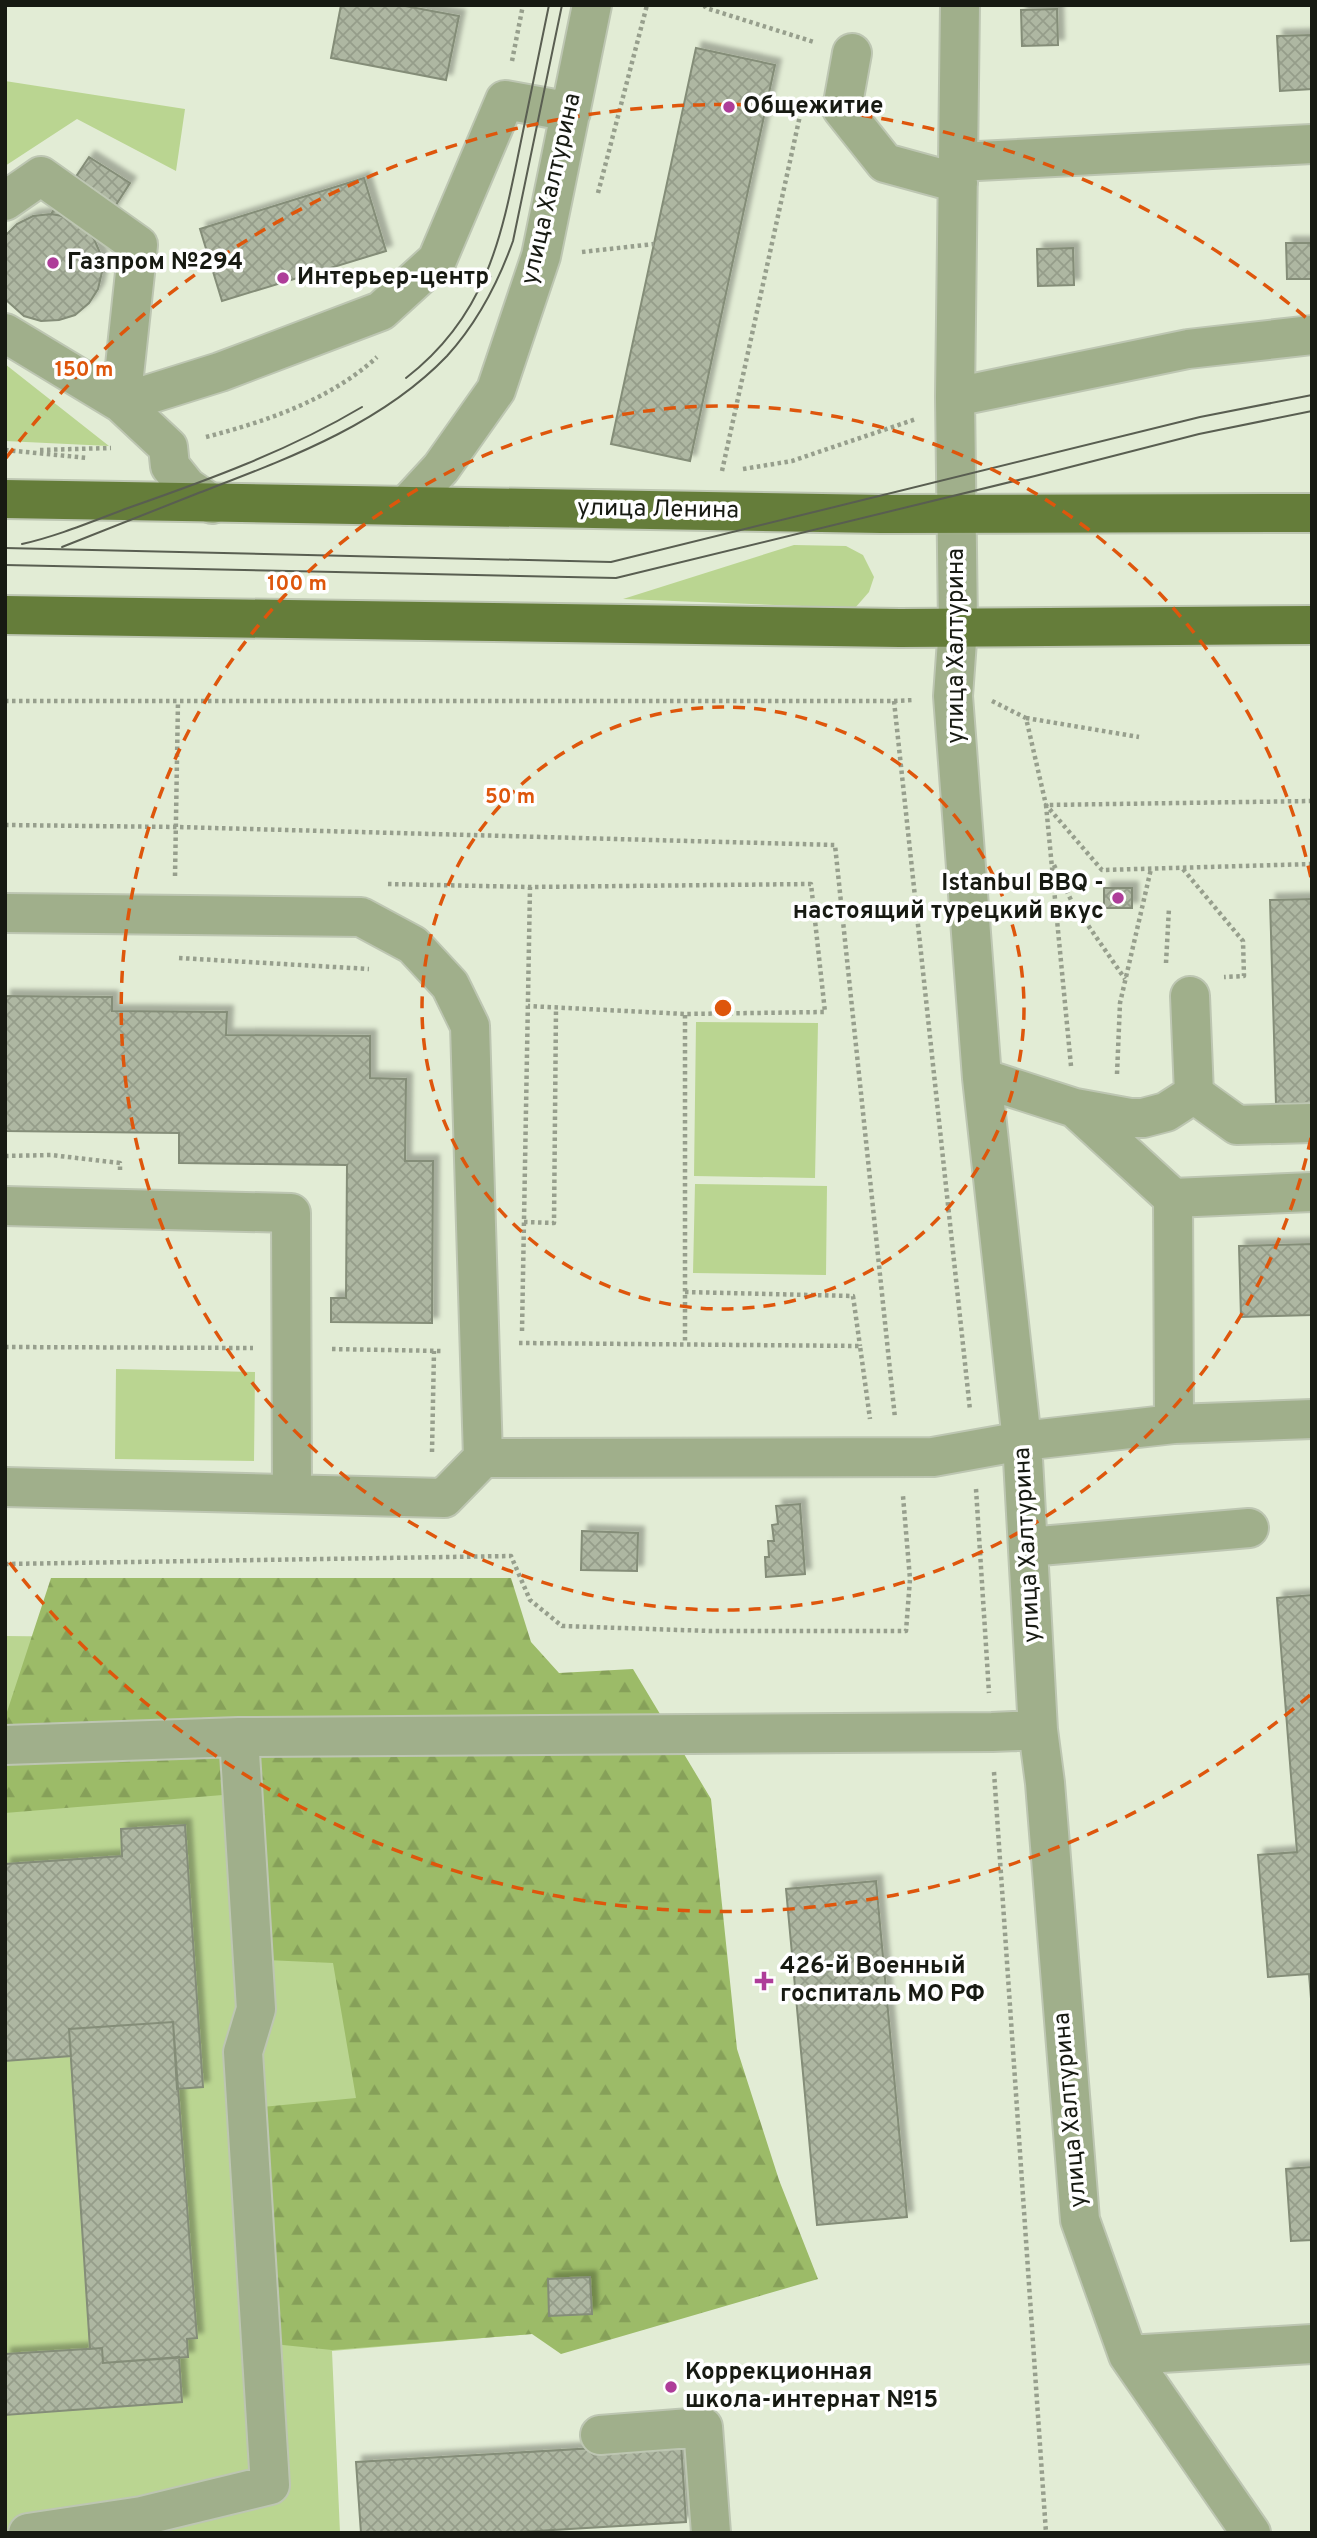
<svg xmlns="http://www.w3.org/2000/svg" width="1317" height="2538" font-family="Overpass,sans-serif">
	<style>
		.green { fill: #bad591 }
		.forest { fill: url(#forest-firs) }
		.building { fill: url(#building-cross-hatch); stroke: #848d78; stroke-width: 2; filter: url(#shadow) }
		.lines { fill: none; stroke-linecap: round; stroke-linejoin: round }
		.minor-casing { stroke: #bdc6b2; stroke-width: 42 }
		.major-casing { stroke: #bdc6b2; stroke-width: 42 }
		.path { stroke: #979f8d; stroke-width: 4.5; stroke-dasharray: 3.5 3.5; stroke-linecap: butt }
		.minor { stroke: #a0af8b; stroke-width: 38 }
		.major { stroke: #657d3a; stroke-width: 38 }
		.tram { stroke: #595e51; stroke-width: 2 }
		.ring { fill: none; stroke: #de560c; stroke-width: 3.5; stroke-dasharray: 12 9 }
		.poi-dot { fill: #ae3d99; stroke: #fff; stroke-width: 2.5 }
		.labels { text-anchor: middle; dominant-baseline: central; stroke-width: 7; stroke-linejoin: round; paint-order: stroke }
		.poi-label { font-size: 24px; font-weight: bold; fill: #171a12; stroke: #fff; text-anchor: start }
		.street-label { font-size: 24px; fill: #171a12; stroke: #fff }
		.centre { fill: #de560c; stroke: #fff; stroke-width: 3.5 }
		.ring-label { font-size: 21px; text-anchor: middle; font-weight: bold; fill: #de560c; stroke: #fff; stroke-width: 7; stroke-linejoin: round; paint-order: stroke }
	</style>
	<defs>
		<pattern id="forest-firs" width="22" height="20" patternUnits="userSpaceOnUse" patternTransform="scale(1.75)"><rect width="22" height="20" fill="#9cbb68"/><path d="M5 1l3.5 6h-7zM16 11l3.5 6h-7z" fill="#86a059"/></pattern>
		<pattern id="building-cross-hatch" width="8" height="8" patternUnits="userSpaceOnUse" patternTransform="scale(1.75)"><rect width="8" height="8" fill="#aeb7a2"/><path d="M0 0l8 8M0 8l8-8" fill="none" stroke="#959d8a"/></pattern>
		<filter id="shadow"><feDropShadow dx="6" dy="-6" stdDeviation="2" flood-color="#0004"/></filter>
	</defs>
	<rect width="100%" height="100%" fill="#e2ecd5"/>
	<path class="green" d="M 5,81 L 185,109 L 176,171 L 77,119 L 5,166 Z
		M 5,364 L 109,446 L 5,441 Z
		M 794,545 L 846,546 L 863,555 L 874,577 L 869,592 L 855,608 L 623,599 Z
		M 696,1022 L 818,1023 L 815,1178 L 694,1176 Z
		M 695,1184 L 827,1186 L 826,1275 L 693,1273 Z
		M 116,1369 L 255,1372 L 254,1461 L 115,1459 Z
		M 5,1636 L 531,1642 L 532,2334 L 332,2351 L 340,2533 L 5,2533 Z"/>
	<path class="forest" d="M 51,1578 L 511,1578 L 531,1642 L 559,1673 L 633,1669 L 711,1799 L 737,2049 L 779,2180 L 818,2279 L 561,2354 L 532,2334 L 332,2350 L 273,2344 L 262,2107 L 356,2098 L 333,1963 L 266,1960 L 259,1792 L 5,1813 L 5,1718 Z"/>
	<path class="building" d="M 341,5 L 400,5 L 459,16 L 446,80 L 331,58 Z
		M 1057,9 L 1058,45 L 1022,46 L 1021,10 Z
		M 1312,35 L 1312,89 L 1280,91 L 1277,36 Z
		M 696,48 L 775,65 L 690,461 L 611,444 Z
		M 89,157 L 130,183 L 94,239 L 83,226 L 68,217 L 51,214 Z
		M 364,178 L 386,251 L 222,301 L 200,229 Z
		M 51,214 L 68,217 L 83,226 L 94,239 L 101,255 L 102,272 L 98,289 L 89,303 L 75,315 L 59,320 L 41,321 L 24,316 L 5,299 L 5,236 L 17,224 L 33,216 Z
		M 1286,243 L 1312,243 L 1312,279 L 1287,279 Z
		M 1073,248 L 1074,285 L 1038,286 L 1037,249 Z
		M 1104,888 L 1132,888 L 1132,908 L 1104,908 Z
		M 1312,899 L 1312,1103 L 1276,1104 L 1270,900 Z
		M 5,996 L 112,997 L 112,1011 L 227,1012 L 226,1035 L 370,1036 L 370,1078 L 406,1079 L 405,1161 L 433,1161 L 432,1323 L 331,1322 L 331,1298 L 346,1298 L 347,1165 L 179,1163 L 179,1133 L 5,1131 Z
		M 1312,1244 L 1312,1315 L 1241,1317 L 1239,1246 Z
		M 800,1504 L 805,1574 L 766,1577 L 765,1557 L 769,1557 L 768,1541 L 774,1541 L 772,1525 L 778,1524 L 776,1506 Z
		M 582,1531 L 638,1533 L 637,1571 L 581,1570 Z
		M 1312,1595 L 1312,2011 L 1309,1974 L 1268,1977 L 1258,1855 L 1297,1852 L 1277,1598 Z
		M 185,1825 L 203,2087 L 177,2089 L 173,2022 L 69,2029 L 71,2056 L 5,2061 L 5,1864 L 122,1856 L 121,1829 Z
		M 876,1881 L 907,2217 L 817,2225 L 786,1889 Z
		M 173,2022 L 197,2338 L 187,2339 L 188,2357 L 103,2363 L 102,2348 L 90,2349 L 69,2029 Z
		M 1312,2167 L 1312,2240 L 1291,2241 L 1286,2169 Z
		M 590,2277 L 592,2314 L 549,2316 L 548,2279 Z
		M 102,2348 L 103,2363 L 179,2357 L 182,2402 L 5,2415 L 5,2354 Z
		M 681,2443 L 686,2522 L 503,2533 L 361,2533 L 356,2462 Z"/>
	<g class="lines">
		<g class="minor-casing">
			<path id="minor" d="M 852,53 L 842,109 L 885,163 L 958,183
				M 958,162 L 1312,144
				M 5,201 L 41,176 L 138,245 L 121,403 L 168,447 L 170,466 L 187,487 L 212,504
				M 5,333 L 121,403 L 220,372 L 381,311 L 437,260 L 505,100 L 571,112
				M 955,397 L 960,5
				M 406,506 L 441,468 L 496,390 L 541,256 L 592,5
				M 5,913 L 361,917 L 413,945 L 450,985 L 470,1026 L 483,1458
				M 982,1078 L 1075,1108 L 1130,1118 L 1143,1118 L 1166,1112 L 1194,1094 L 1190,996
				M 1194,1094 L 1237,1125 L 1312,1123
				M 1075,1108 L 1173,1198
				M 5,1206 L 291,1213 L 292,1494
				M 1174,1424 L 1173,1198 L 1312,1192
				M 5,1487 L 444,1498 L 483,1458 L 933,1457 L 1022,1441 L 1174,1424 L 1312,1419
				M 1028,1547 L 1249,1528
				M 239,1737 L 992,1732 L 1038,1730
				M 5,1745 L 239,1737 L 256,2009 L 243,2052 L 270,2485 L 142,2516 L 28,2533
				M 1128,2355 L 1312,2344
				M 600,2435 L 703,2427 L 711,2533
				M 1251,2533 L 1128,2355 L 1080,2220 L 1045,1783 L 1038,1730 L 1022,1441 L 982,1078 L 953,696 L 958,627 L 955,397 L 1188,349 L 1312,335"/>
		</g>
		<g class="major-casing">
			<path id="major" d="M 5,499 L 881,514 L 1312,513
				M 5,615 L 900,628 L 1312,625"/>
		</g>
		<path class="path" d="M 704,5 L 706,8 L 814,42
			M 512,61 L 523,5
			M 598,193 L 647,5
			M 582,252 L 654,244
			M 469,286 L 493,274
			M 206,437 C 267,421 330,400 377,357
			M 5,450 L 88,458
			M 40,450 L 111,448
			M 743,469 L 792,461 L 916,419
			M 722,471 L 801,111
			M 5,701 L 894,701 L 914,700
			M 894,701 L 970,1410
			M 992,701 L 1026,718 L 1046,805 L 1102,870 L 1312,864
			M 1026,718 L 1139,737
			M 5,825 L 177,827 L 835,845 L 895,1418
			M 1054,865 L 1072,902 L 1125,979
			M 1183,869 L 1243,941 L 1244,976 L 1224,977
			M 175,876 L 178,701
			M 388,884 L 530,887 L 811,884 L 825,1012 L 685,1014 L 528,1006
			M 179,958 L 369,969
			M 1166,963 L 1169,908
			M 685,1015 L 685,1343
			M 1071,1066 L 1046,805 L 1312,801
			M 1117,1074 L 1120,1003 L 1151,869
			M 5,1156 L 51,1155 L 120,1163 L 120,1171
			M 524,1222 L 554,1223 L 556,1008
			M 685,1292 L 853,1296 L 860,1346
			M 522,1331 L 530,887
			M 519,1343 L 860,1346 L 870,1419
			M 5,1347 L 253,1348
			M 332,1349 L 442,1351
			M 432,1452 L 434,1351
			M 976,1489 L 989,1693
			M 5,1564 L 511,1556 L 530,1600 L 562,1626 L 710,1631 L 906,1631 L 910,1579 L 903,1496
			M 994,1772 L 1046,2533"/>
		<use href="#minor" class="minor"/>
		<use href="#major" class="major"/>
		<path class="tram" d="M 406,378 C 486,316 501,240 520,146 C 530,99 539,52 549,5
			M 22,544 C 58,536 93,521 128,508 C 208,480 288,451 362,407
			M 62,547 C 107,529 152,511 196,494 C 284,460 380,426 447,356 C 477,323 498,283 513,241 L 562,5
			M 5,548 L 611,562 L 1200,417 L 1312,395
			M 5,565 L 616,578 L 1035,476 L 1199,434 L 1312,411"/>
	</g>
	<g class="ring">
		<circle cx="723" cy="1008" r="301"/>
		<path d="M1311 1138A602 602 0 1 1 1311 878"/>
		<path d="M1310 1695A904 904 0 0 1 6 1558M6 458A904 904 0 0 1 1310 321"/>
	</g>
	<g class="poi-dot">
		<circle cx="729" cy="107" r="7"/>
		<circle cx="53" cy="263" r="7"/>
		<circle cx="283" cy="278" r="7"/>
		<circle cx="1118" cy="898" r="7"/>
		<path d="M760.5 1970.5h7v7h7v7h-7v7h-7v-7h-7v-7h7z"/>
		<circle cx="671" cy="2387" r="7"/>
	</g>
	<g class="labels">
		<g class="poi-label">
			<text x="743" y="107">Общежитие</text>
			<text x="67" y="263">Газпром №294</text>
			<text x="297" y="278">Интерьер-центр</text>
			<text x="1104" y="884" text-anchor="end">Istanbul BBQ -<tspan x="1104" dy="28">настоящий турецкий вкус</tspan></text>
			<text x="780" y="1967">426-й Военный<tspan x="780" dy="28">госпиталь МО РФ</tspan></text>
			<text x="685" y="2373">Коррекционная<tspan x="685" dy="28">школа-интернат №15</tspan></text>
		</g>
		<g class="street-label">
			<text transform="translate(552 189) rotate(-77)">улица Халтурина</text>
			<text transform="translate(658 510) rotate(1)">улица Ленина</text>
			<text transform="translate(957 646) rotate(-90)">улица Халтурина</text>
			<text transform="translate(1028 1545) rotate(-93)">улица Халтурина</text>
			<text transform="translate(1071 2110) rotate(-95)">улица Халтурина</text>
		</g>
	</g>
	<circle cx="723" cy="1008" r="10" class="centre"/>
	<g class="ring-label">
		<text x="84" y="376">150 m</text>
		<text x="297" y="590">100 m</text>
		<text x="510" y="803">50 m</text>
	</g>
	<rect width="1317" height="2538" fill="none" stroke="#171a12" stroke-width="14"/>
</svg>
